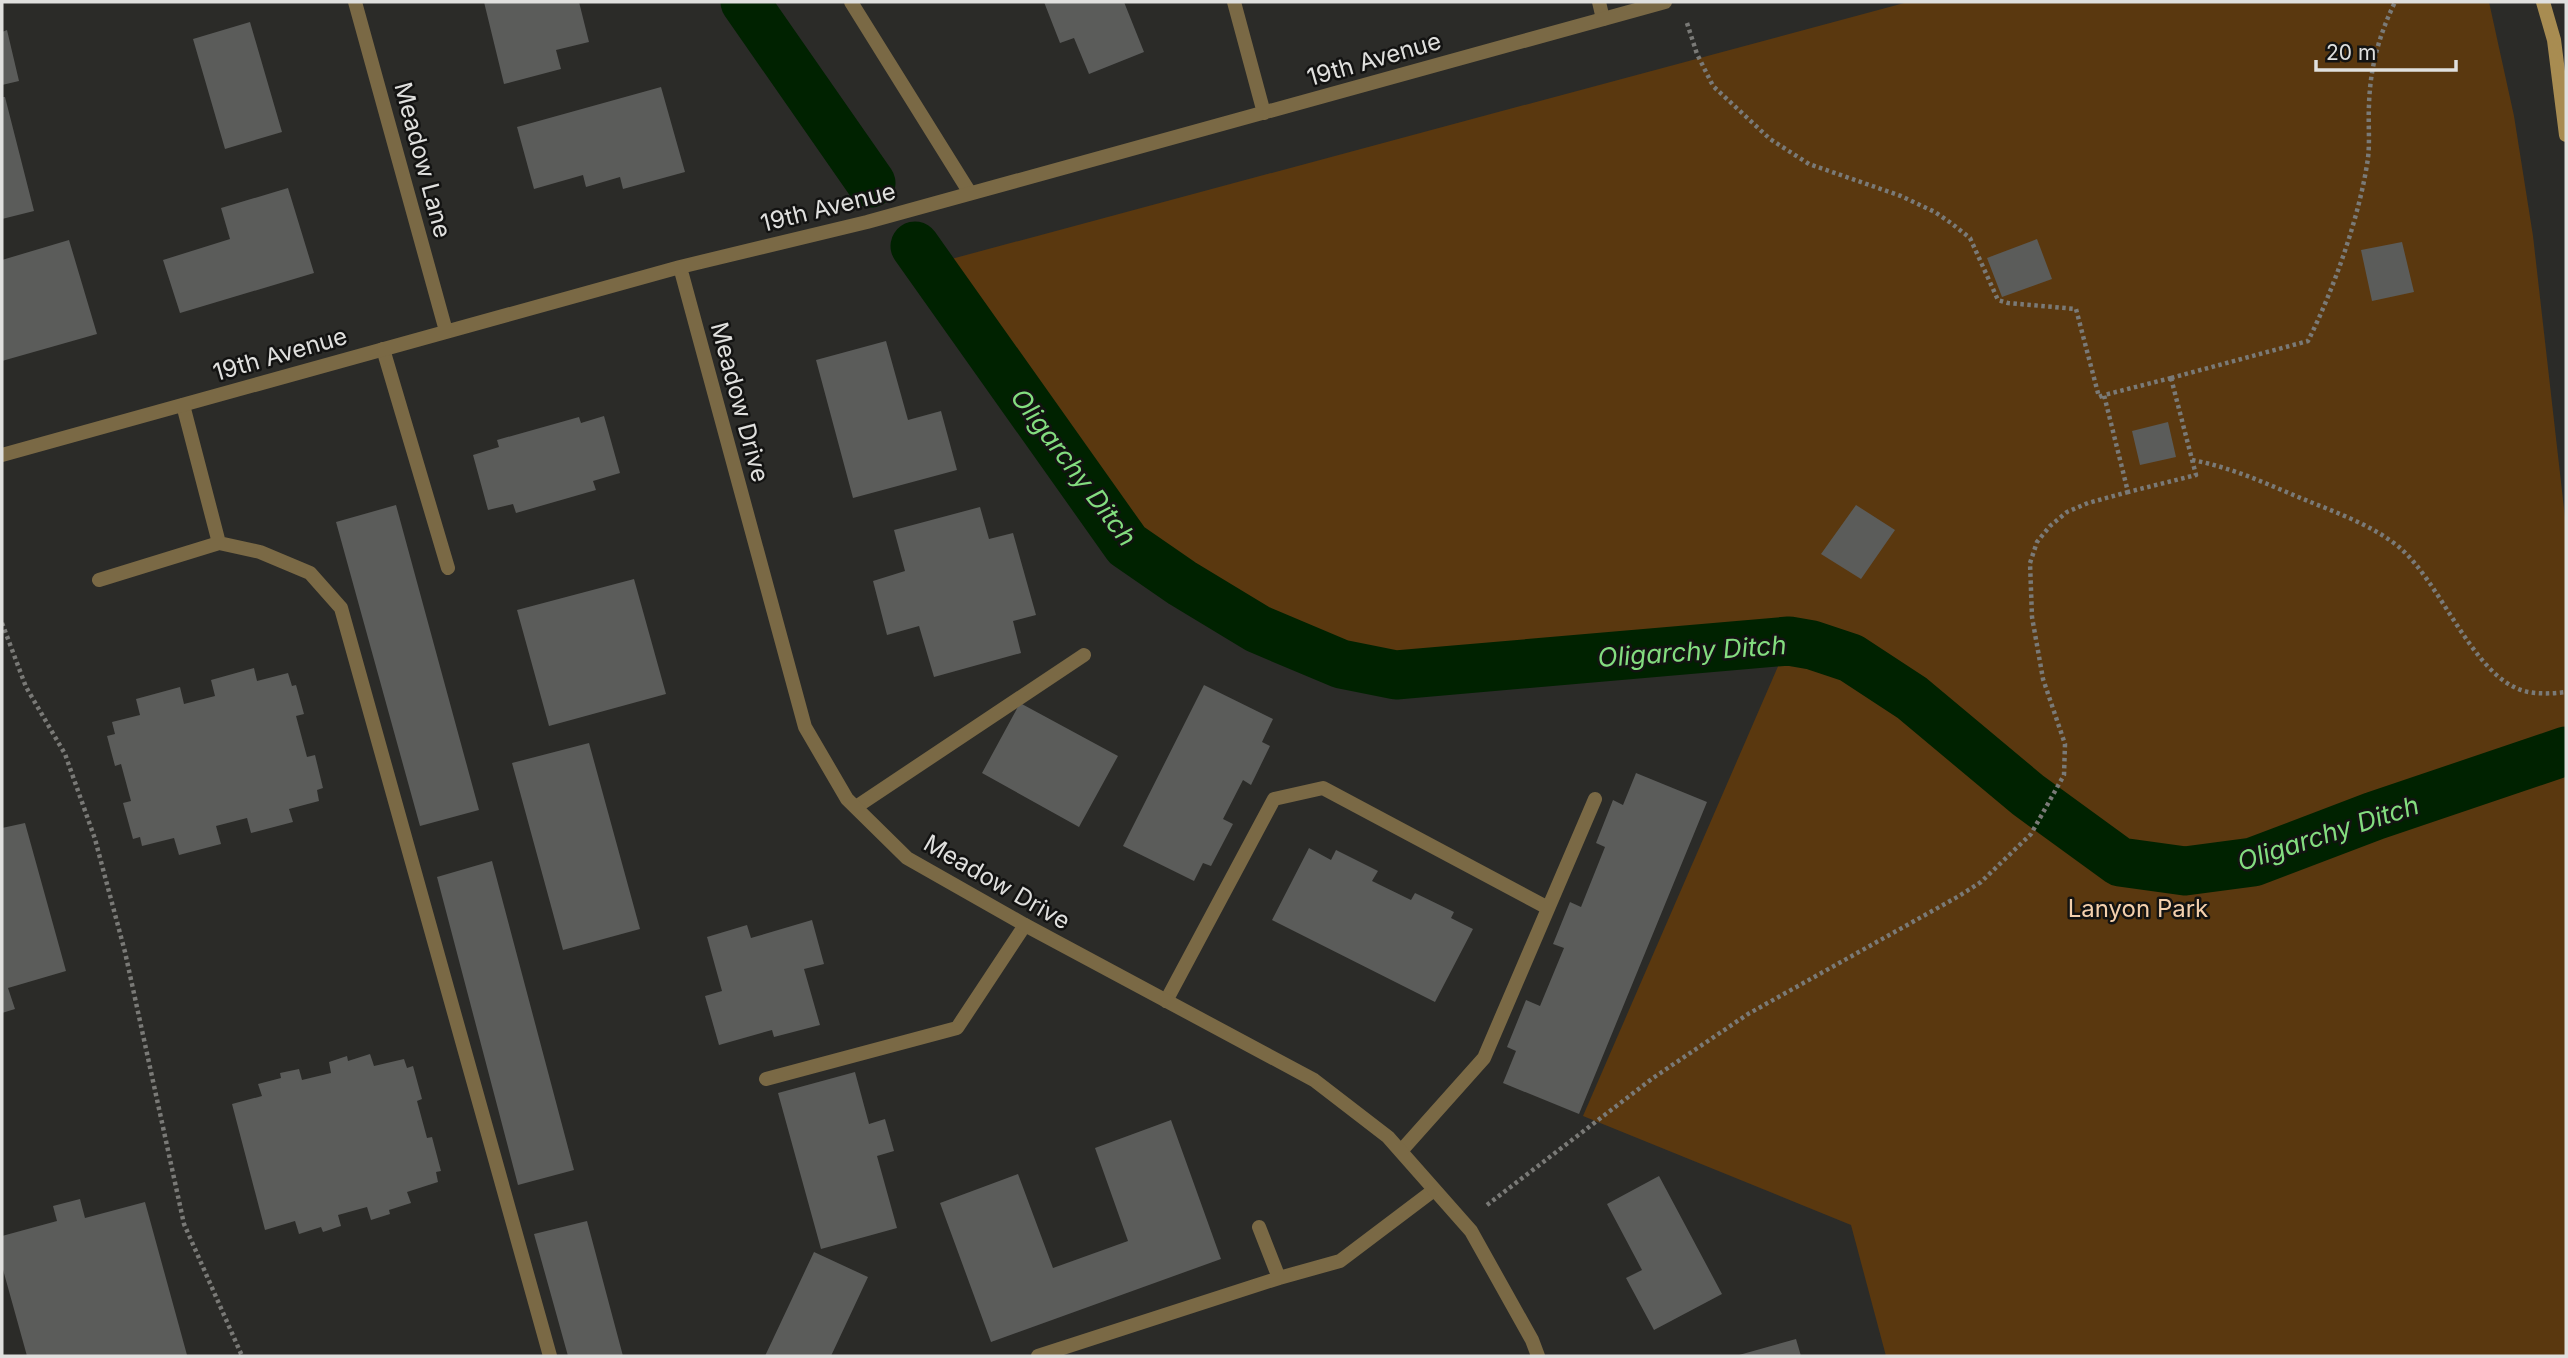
<svg xmlns="http://www.w3.org/2000/svg" width="2568" height="1358" font-family="Inter,sans-serif">
	<style>
		.green { fill: #5a380f }
		.lines { fill: none; stroke-linecap: round; stroke-linejoin: round }
		.canal { stroke: #020; stroke-width: 49 }
		.building { fill: #5b5c5a }
		.path { stroke: #7a7a77; stroke-width: 4.5; stroke-dasharray: 3.5 3.5; stroke-linecap: butt }
		.lane { stroke: #7a6945; stroke-width: 14 }
		.street { stroke: #7a6945; stroke-width: 14 }
		.secondary { stroke: #a88c51; stroke-width: 14 }
		.labels { text-anchor: middle; dominant-baseline: central; stroke-width: 5; stroke-linejoin: round; paint-order: stroke }
		.street-label { font-size: 24px; fill: #e0e0de; stroke: #131312 }
		.park-label { font-size: 24px; fill: #f4d0ad; stroke: #131312 }
		.water-label { font-size: 26px; font-style: italic; fill: #83dd7f; stroke: #131312 }
	</style>
	<rect width="100%" height="100%" fill="#2b2b28"/>
	<path class="green" d="M 1908,2 L 2489,2 L 2514,116 L 2533,236 L 2566,526 L 2566,1356 L 1886,1356 L 1851,1225 L 1583,1116 L 1789,641 L 1396,675 L 1341,664 L 1258,629 L 1182,583 L 1127,545 L 929,265 Z"/>
	<g class="lines">
		<path class="canal" d="M 745,2 L 871,183
			M 915,246 L 1127,545 L 1182,583 L 1258,629 L 1341,664 L 1396,675 L 1789,641 L 1812,645 L 1851,658 L 1912,698 L 2028,795 L 2120,862 L 2185,871 L 2253,862 L 2374,816 L 2566,751"/>
	</g>
	<path class="building" d="M 484,2 L 579,2 L 589,42 L 556,50 L 561,69 L 504,84 Z
		M 1044,2 L 1124,2 L 1144,52 L 1089,74 L 1074,38 L 1060,43 Z
		M 250,22 L 282,132 L 225,149 L 193,39 Z
		M 7,30 L 19,81 L 2,85 L 2,32 Z
		M 661,87 L 685,172 L 623,189 L 620,177 L 586,187 L 583,175 L 534,189 L 517,127 Z
		M 2,97 L 5,97 L 34,211 L 2,219 Z
		M 288,188 L 314,273 L 180,313 L 163,260 L 230,239 L 221,208 Z
		M 2037,239 L 2052,279 L 2002,297 L 1987,258 Z
		M 69,240 L 97,334 L 2,361 L 2,260 Z
		M 2402,242 L 2414,292 L 2372,301 L 2361,250 Z
		M 886,341 L 908,420 L 941,411 L 957,470 L 853,498 L 816,360 Z
		M 604,416 L 620,473 L 593,481 L 596,490 L 516,513 L 513,504 L 488,510 L 473,455 L 499,447 L 497,440 L 579,417 L 581,423 Z
		M 2168,422 L 2176,457 L 2140,465 L 2132,431 Z
		M 396,505 L 479,810 L 420,826 L 336,522 Z
		M 1856,505 L 1895,530 L 1861,579 L 1821,554 Z
		M 980,507 L 989,539 L 1013,533 L 1036,615 L 1013,621 L 1021,653 L 934,677 L 919,626 L 887,635 L 873,581 L 905,571 L 894,530 Z
		M 634,579 L 666,694 L 549,726 L 517,610 Z
		M 254,668 L 257,681 L 288,673 L 292,686 L 296,685 L 304,714 L 296,716 L 307,757 L 315,755 L 323,788 L 317,790 L 319,801 L 289,809 L 293,822 L 251,833 L 247,818 L 216,826 L 221,844 L 179,855 L 174,838 L 142,846 L 140,837 L 133,839 L 123,803 L 131,801 L 121,764 L 115,766 L 107,736 L 115,734 L 112,722 L 140,715 L 136,699 L 180,687 L 184,704 L 215,696 L 211,680 Z
		M 1204,685 L 1273,719 L 1262,742 L 1270,746 L 1251,785 L 1243,780 L 1223,819 L 1233,824 L 1211,866 L 1203,863 L 1194,881 L 1123,846 Z
		M 1020,703 L 1118,756 L 1079,827 L 982,773 Z
		M 589,743 L 640,929 L 563,950 L 512,763 Z
		M 1636,773 L 1707,802 L 1579,1114 L 1503,1083 L 1516,1051 L 1507,1047 L 1526,1000 L 1540,1006 L 1564,948 L 1553,944 L 1570,902 L 1581,907 L 1605,847 L 1596,843 L 1613,800 L 1623,805 Z
		M 25,823 L 66,971 L 8,988 L 15,1009 L 2,1013 L 2,828 Z
		M 1309,848 L 1331,860 L 1336,850 L 1378,871 L 1372,881 L 1411,900 L 1415,893 L 1454,912 L 1451,918 L 1473,929 L 1435,1002 L 1272,920 Z
		M 492,861 L 574,1170 L 518,1185 L 437,877 Z
		M 812,920 L 824,964 L 804,969 L 820,1025 L 774,1037 L 772,1030 L 719,1045 L 705,996 L 722,991 L 707,937 L 747,925 L 751,938 Z
		M 370,1054 L 374,1066 L 404,1059 L 407,1068 L 413,1066 L 422,1099 L 417,1101 L 427,1138 L 432,1137 L 441,1171 L 436,1172 L 438,1182 L 407,1192 L 411,1203 L 389,1210 L 390,1214 L 371,1220 L 367,1207 L 338,1215 L 341,1226 L 323,1232 L 321,1227 L 299,1234 L 295,1221 L 265,1230 L 232,1104 L 262,1096 L 258,1084 L 281,1078 L 280,1073 L 299,1069 L 302,1080 L 331,1073 L 329,1062 L 347,1056 L 348,1061 Z
		M 855,1072 L 869,1124 L 885,1119 L 894,1151 L 877,1156 L 897,1228 L 821,1249 L 778,1093 Z
		M 1171,1120 L 1221,1259 L 991,1342 L 940,1203 L 1018,1174 L 1053,1268 L 1128,1241 L 1095,1148 Z
		M 1659,1176 L 1722,1294 L 1654,1330 L 1626,1278 L 1642,1270 L 1607,1204 Z
		M 80,1199 L 85,1218 L 145,1202 L 187,1355 L 27,1356 L 2,1266 L 2,1236 L 57,1221 L 53,1206 Z
		M 587,1221 L 623,1356 L 568,1356 L 534,1234 Z
		M 814,1252 L 868,1277 L 831,1356 L 765,1356 Z
		M 1796,1339 L 1801,1356 L 1739,1356 L 1739,1355 Z"/>
	<g class="lines">
		<path class="path" d="M 1687,23 L 1697,54 L 1713,86 L 1770,139 L 1809,164 L 1901,196 L 1935,212 L 1951,223 L 1970,238 L 1998,300 L 2008,303 L 2076,309 L 2099,397 L 2104,395
			M 2171,378 L 2308,341 C 2334,289 2360,215 2368,158 C 2370,141 2368,122 2369,105 C 2370,68 2379,35 2395,2
			M 2171,378 L 2196,475 L 2128,492 L 2104,395 Z
			M 2192,460 C 2231,467 2267,484 2303,499 C 2335,512 2372,525 2399,547 C 2439,581 2469,665 2514,687 C 2529,695 2549,694 2566,692
			M 2,623 L 26,687 L 65,754 L 95,839 L 125,952 L 184,1224 L 242,1356
			M 1487,1205 L 1653,1078 L 1748,1014 L 1959,896 L 1981,882 L 2031,834 L 2064,775 L 2065,744 L 2043,679 L 2032,617 L 2030,563 L 2037,542 L 2050,526 L 2067,512 L 2088,503 L 2128,492"/>
		<path class="lane" d="M 851,2 L 970,193
			M 1599,2 L 1603,19
			M 383,349 L 448,568
			M 219,543 L 260,552 L 310,573 L 341,608 L 550,1356
			M 99,580 L 219,543 L 183,405
			M 856,807 L 1084,655
			M 1166,1001 L 1274,799 L 1323,788 L 1548,908
			M 766,1079 L 957,1028 L 1025,925
			M 1401,1151 L 1484,1058 L 1595,799
			M 1259,1227 L 1279,1278
			M 1038,1356 L 1279,1278 L 1340,1261 L 1434,1190"/>
		<path class="street" d="M 355,2 L 446,331
			M 1234,2 L 1264,113
			M 680,267 L 805,727 L 847,799 L 907,858 L 1025,925 L 1314,1080 L 1388,1137 L 1471,1231 L 1532,1340 L 1538,1356
			M 2,455 L 680,267 L 867,222 L 1665,2"/>
		<path class="secondary" d="M 2543,2 L 2554,40 L 2566,135"/>
	</g>
	<g class="labels">
		<g class="street-label">
			<text transform="translate(1374 59) rotate(-16)">19th Avenue</text>
			<text transform="translate(423 160) rotate(75)">Meadow Lane</text>
			<text transform="translate(828 207) rotate(-14)">19th Avenue</text>
			<text transform="translate(280 354) rotate(-16)">19th Avenue</text>
			<text transform="translate(740 402) rotate(75)">Meadow Drive</text>
			<text transform="translate(997 882) rotate(30)">Meadow Drive</text>
		</g>
		<g class="park-label">
			<text x="2138" y="908">Lanyon Park</text>
		</g>
		<g class="water-label">
			<text transform="translate(1074 467) rotate(53)">Oligarchy Ditch</text>
			<text transform="translate(1692 651) rotate(-4)">Oligarchy Ditch</text>
			<text transform="translate(2328 833) rotate(-18)">Oligarchy Ditch</text>
		</g>
	</g>
	<rect width="2568" height="1358" fill="none" stroke="#e0e0de" stroke-width="7"/>
	<path d="M2316 60v10h140v-10" fill="none" stroke="#e0e0de" stroke-width="3.5"/>
	<text x="2326" y="60" font-size="21" fill="#e0e0de" stroke="#131312" stroke-width="5" paint-order="stroke">20 m</text>
</svg>
